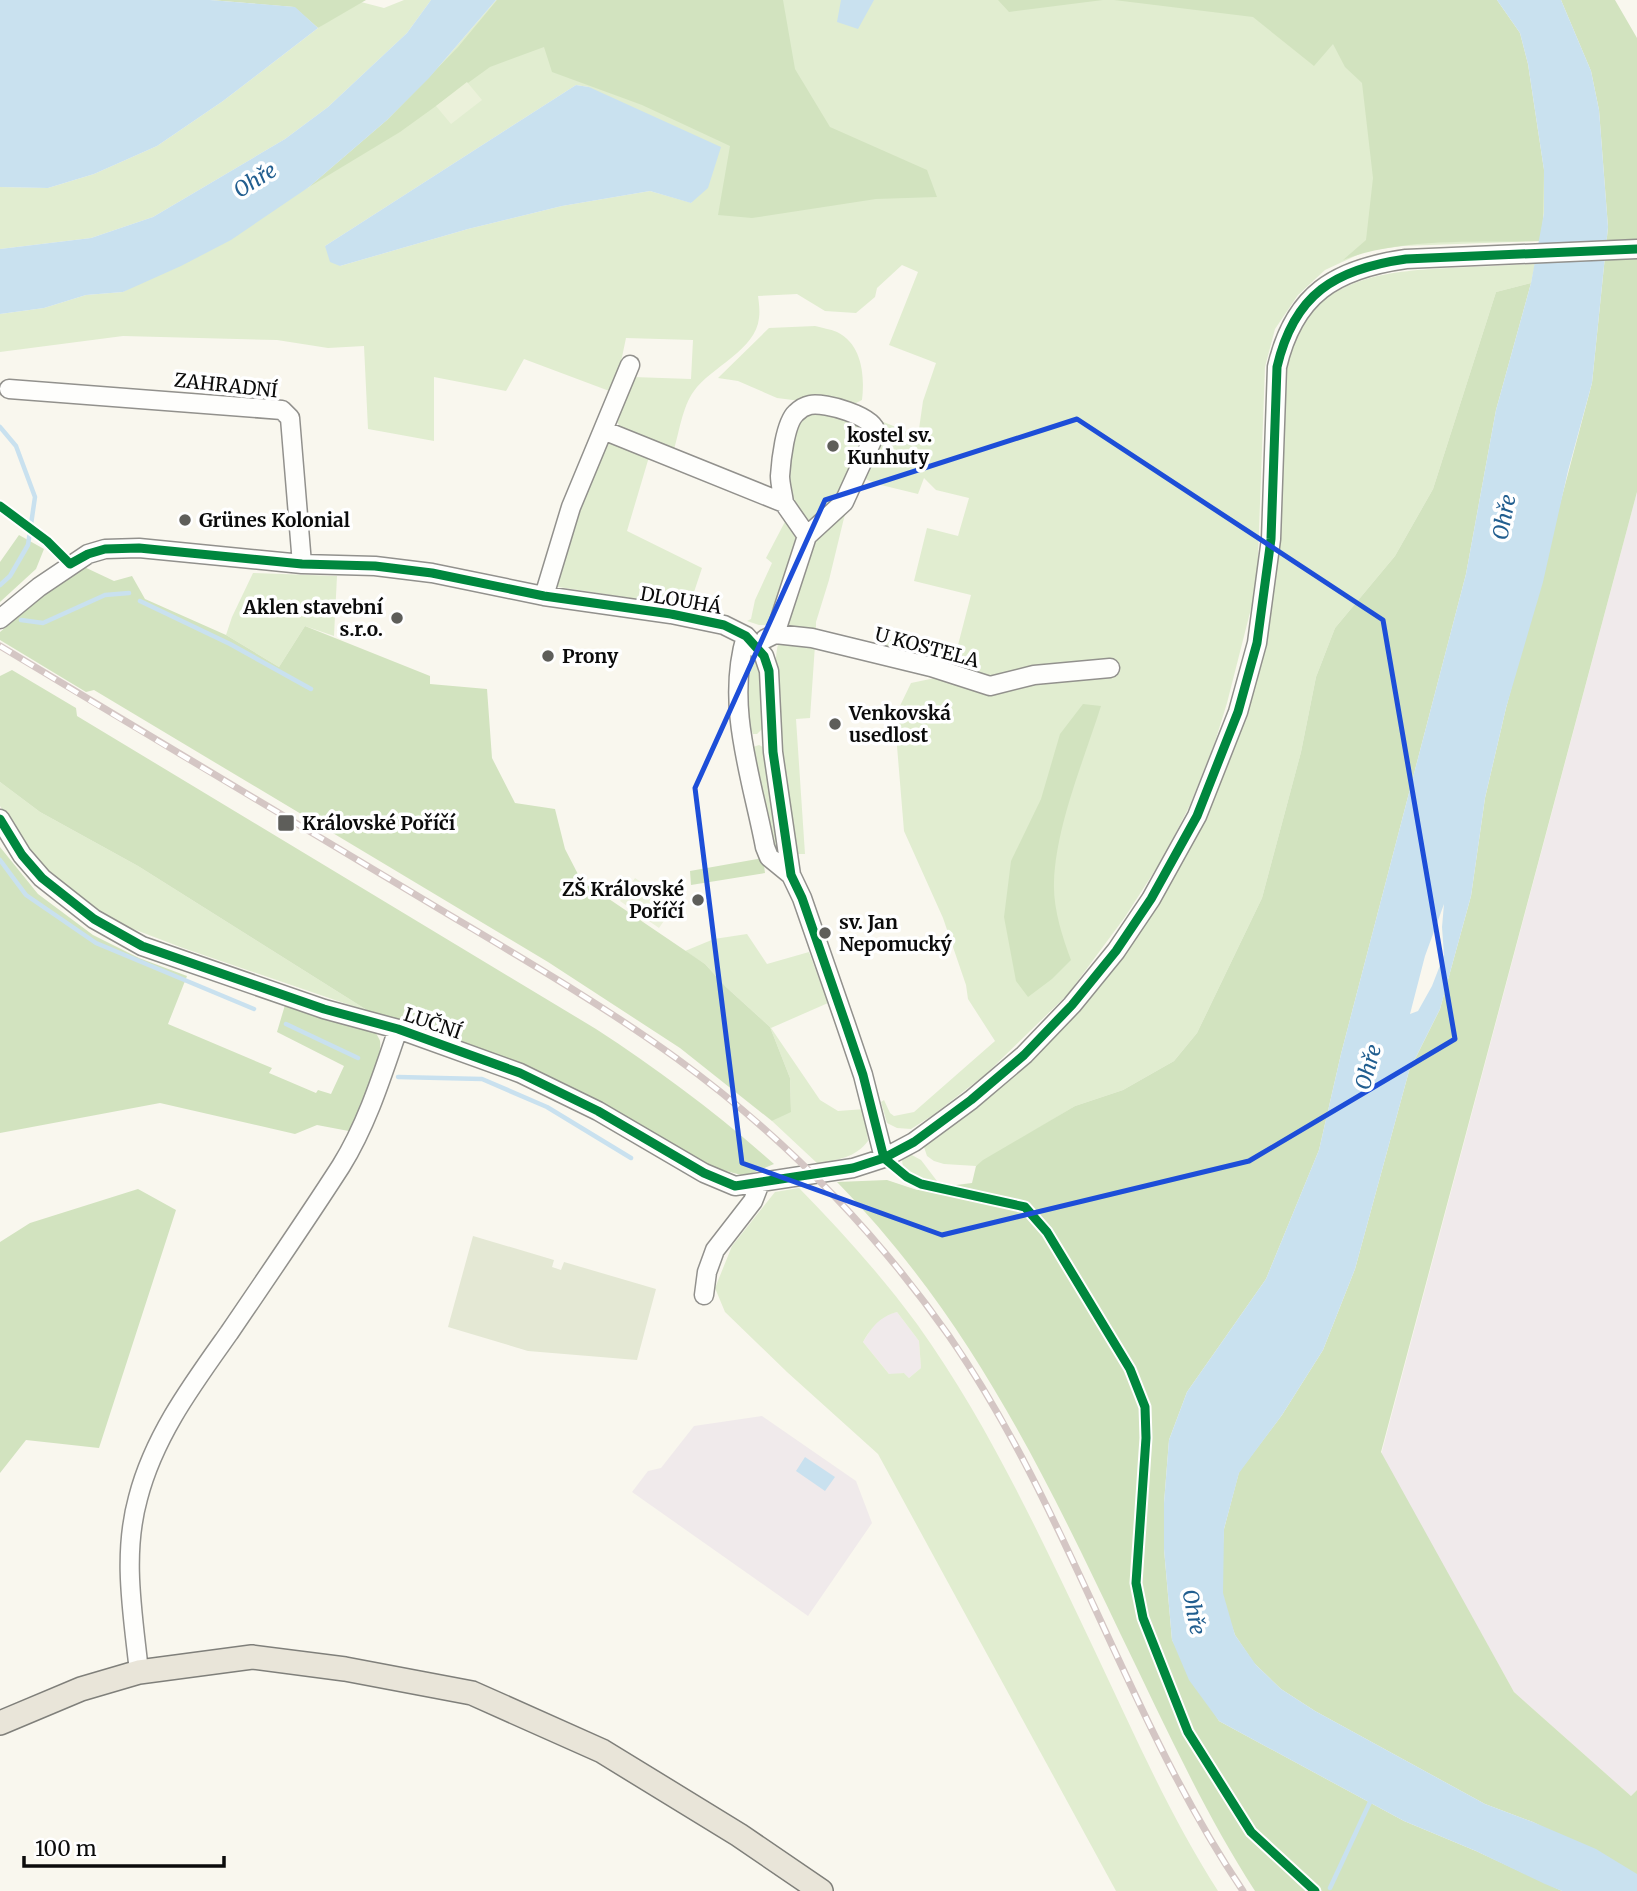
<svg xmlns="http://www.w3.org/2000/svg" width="1637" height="1891" font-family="Merriweather,serif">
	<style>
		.industrial { fill: #f0eaeb }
		.green { fill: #e1edd0; fill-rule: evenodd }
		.forest { fill: #d2e3bf }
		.cemetery { fill: #e4e8d4 }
		.pitch { fill: #ebf1da }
		.water { fill: #c9e1ef; fill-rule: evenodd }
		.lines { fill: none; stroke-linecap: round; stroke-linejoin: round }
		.stream { stroke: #c9e1ef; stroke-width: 4.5 }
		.minor-casing { stroke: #92918d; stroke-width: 21 }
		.major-casing { stroke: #7f7f7a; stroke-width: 26 }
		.minor { stroke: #fefefc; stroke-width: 18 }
		.major { stroke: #e9e5d9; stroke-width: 23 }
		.rail-casing { stroke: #d4c6c4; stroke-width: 7 }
		.rail { stroke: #fff; stroke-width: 4.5; stroke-dasharray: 13; stroke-linecap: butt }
		.cycleway-casing { stroke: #fff; stroke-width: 13 }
		.cycleway { stroke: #00873e; stroke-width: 9 }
		.marked { fill: none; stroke: #1d4ed8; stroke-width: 5; stroke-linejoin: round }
		.poi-dot { fill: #5e5e5a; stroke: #fff; stroke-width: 2.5 }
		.labels { text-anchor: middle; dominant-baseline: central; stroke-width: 7; stroke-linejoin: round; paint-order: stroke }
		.street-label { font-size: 19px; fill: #0b0b0b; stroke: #fff }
		.poi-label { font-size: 19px; font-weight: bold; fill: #0b0b0b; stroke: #fff; text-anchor: start }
		.water-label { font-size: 21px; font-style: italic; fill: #215e8f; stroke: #fff }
	</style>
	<rect width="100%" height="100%" fill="#f9f7ee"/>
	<path class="industrial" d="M 1637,492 L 1637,1790 L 1631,1796 L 1514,1692 L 1381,1455 Z
		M 897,1312 L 919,1341 L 921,1368 L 909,1378 L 904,1373 L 890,1375 L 863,1342 L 875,1323 L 886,1315 Z
		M 762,1416 L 856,1481 L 872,1523 L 808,1616 L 632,1492 L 648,1471 L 661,1468 L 694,1426 Z"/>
	<path class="green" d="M 404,0 L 431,0 L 407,33 L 328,107 L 285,139 L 153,217 L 91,238 L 0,249 L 0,187 L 48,188 L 94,174 L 157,146 L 223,101 L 322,25 L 361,2 L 384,8 Z
		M 496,0 L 1497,0 L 1544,170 L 1544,213 L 1540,241 L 1403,246 L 1366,251 L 1325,270 L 1298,295 L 1275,329 L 1265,367 L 1257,585 L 1227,703 L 1214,745 L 1190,805 L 1163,858 L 1125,917 L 1068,994 L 986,1074 L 933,1115 L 911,1129 L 897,1128 L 887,1123 L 881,1102 L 884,1100 L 890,1113 L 894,1116 L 914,1112 L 995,1041 L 968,999 L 966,985 L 943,918 L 904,831 L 896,734 L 898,710 L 911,683 L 935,678 L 947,666 L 880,650 L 884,639 L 958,645 L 971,595 L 914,581 L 927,528 L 958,536 L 969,498 L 936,490 L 924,478 L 918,494 L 881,485 L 865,479 L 848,507 L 844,518 L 829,580 L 816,622 L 816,637 L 783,628 L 810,538 L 875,440 L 881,421 L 918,436 L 923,401 L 936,363 L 889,345 L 918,272 L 902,265 L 877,288 L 875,297 L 856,313 L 825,311 L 797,294 L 758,296 C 759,303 760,311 759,318 C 756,350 711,367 694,391 C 682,407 679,434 673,453 C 659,447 612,435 616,413 C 618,402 628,388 633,377 L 691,379 L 693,340 L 626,338 L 617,381 L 612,392 L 524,359 L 506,391 L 434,377 L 434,441 L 368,429 L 364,346 L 328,348 L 277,340 L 123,336 L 0,352 L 0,314 L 44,308 L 86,295 L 123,292 L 309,187 L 387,120 L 429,78 ZM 576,85 L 589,87 L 692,203 L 650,191 L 562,206 L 468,229 L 340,266 L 325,246 Z
		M 1535,264 L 1531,283 L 1496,292 L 1433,489 L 1395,556 L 1335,628 L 1316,677 L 1301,752 L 1262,898 L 1197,1033 L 1174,1061 L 1123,1090 L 1075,1106 L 976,1166 L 944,1164 L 934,1161 L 927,1156 L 923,1144 L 960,1116 L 1154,907 L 1197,835 L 1230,755 L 1247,701 L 1281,387 C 1286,367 1288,344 1300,326 C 1334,275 1394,271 1449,268 C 1478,267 1506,265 1535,264 Z
		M 815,326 C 822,328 830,329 837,332 C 862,344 865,376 862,400 L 848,407 L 777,398 L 738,381 L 718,378 L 769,328 Z
		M 808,410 C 830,414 868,413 864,443 L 832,507 L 807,527 C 781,487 787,470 792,425 Z
		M 606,440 L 649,457 L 627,531 L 702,568 L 689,607 L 552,586 L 576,507 Z
		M 789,514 L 798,536 L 796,544 L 770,625 L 759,625 L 747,621 L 751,619 L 755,600 L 772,563 L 766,558 Z
		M 253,573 L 337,576 L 334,636 L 305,626 L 279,667 L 226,635 L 232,617 Z
		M 780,640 L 815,645 L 810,718 L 796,719 L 805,854 L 795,854 C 790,825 784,797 779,768 C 777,749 771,651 780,640 Z
		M 751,652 C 765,675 763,702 763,728 L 757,734 L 753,734 L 750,727 L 745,666 Z
		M 759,745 L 763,747 L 778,841 L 783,859 L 775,858 L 753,752 L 753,747 Z
		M 0,782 L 40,812 L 138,866 L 370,1012 L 183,948 L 128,927 L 91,908 L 55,881 L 28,851 L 0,806 Z
		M 747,934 L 767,964 L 809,952 L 828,1003 L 771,1028 L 820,1100 L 838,1111 L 865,1109 L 868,1141 C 855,1158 839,1159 818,1164 L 772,1121 L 791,1111 L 790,1078 L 770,1027 L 726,987 L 705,964 L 685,951 L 714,939 Z
		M 910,1154 L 921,1160 L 937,1181 L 935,1184 C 919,1182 903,1177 902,1160 Z
		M 799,1188 C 841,1231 881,1275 917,1324 C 988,1423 1040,1536 1092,1645 C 1132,1729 1168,1813 1218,1891 L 1116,1891 L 878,1454 L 787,1372 L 725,1312 L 715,1288 L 732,1246 L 775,1192 ZM 897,1312 L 919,1341 L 921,1368 L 909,1378 L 904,1373 L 889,1374 L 863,1342 C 872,1327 879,1317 897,1312 Z"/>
	<path class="forest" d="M 210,0 L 366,0 L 318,28 L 294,7 Z
		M 497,0 L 783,0 L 795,69 L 830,127 L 927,170 L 937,197 L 876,199 L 752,218 L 718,215 L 730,146 L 642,105 L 552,72 L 544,47 L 490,67 L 400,132 L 309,187 L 387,120 L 458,47 Z
		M 998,0 L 1103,0 L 1009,12 Z
		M 1114,0 L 1497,0 L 1520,33 L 1528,64 L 1544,170 L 1543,219 L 1540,241 C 1477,243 1402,237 1343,260 L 1366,240 L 1373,178 L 1362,83 L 1345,67 L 1333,44 L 1314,66 L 1253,17 Z
		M 1561,0 L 1615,0 L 1637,38 L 1637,492 L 1381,1452 L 1514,1692 L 1631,1796 L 1637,1790 L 1637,1875 L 1533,1822 L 1485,1804 L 1315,1711 L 1281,1689 L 1254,1663 L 1235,1635 L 1220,1591 L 1224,1529 L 1239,1472 L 1282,1415 L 1323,1350 L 1355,1269 L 1409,1071 L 1440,1009 L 1471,896 L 1485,798 L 1506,708 L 1592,383 L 1608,227 L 1599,110 L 1591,71 Z
		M 1531,283 L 1496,410 L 1466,574 L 1341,1054 L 1319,1150 L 1266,1279 L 1187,1392 L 1169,1440 L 1164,1503 L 1164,1549 L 1172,1640 L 1219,1721 L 1404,1821 L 1476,1851 L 1562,1891 L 1255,1891 C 1202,1809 1163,1721 1120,1633 C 1041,1467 967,1315 837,1182 L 887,1180 L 917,1190 L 972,1183 L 976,1166 L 983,1160 L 1075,1106 L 1123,1090 L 1174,1061 L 1197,1033 L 1262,898 L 1301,752 L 1316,677 L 1335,628 L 1395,556 L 1433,489 L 1496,292 Z
		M 19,535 L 44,549 L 36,569 L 0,602 L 0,562 Z
		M 80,565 L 114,581 L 132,576 L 145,599 L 226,635 L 279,667 L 305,626 L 430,676 L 430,684 L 487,689 L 492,758 L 515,803 L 555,809 L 565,849 L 581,880 L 705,964 L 726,987 L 770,1027 L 790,1078 L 791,1112 L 772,1121 L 680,1048 L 548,962 L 94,690 L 86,692 L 0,640 L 0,632 Z
		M 12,670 L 76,708 L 77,716 L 596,1029 C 659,1070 718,1114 774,1164 L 745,1176 L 715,1168 L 564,1083 L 523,1065 L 370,1012 L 138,866 L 40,812 L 0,782 L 0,676 Z
		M 1083,704 L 1101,706 C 1084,760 1056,825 1054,882 C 1053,908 1062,936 1071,960 L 1052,979 L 1028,997 L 1016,981 L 1004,917 L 1011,861 L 1041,799 L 1060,734 Z
		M 0,847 L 38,894 L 93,935 L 139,958 L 187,976 L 168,1024 L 272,1068 L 269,1073 L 316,1093 L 318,1090 L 331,1094 L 344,1066 L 277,1032 L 285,1005 L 375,1032 C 376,1033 380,1040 380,1041 C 383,1057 360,1115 354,1132 L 317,1125 L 295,1134 L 160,1103 L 0,1133 Z
		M 763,858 L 765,873 L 691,885 L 690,871 Z
		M 138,1189 L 176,1210 L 99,1448 L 26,1440 L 0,1473 L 0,1242 L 30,1223 Z"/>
	<path class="cemetery" d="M 473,1236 L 554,1260 L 552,1267 L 561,1270 L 564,1262 L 656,1289 L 637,1360 L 528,1351 L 448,1327 Z"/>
	<path class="pitch" d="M 467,82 L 482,100 L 451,124 L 436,106 Z
		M 635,878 L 675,905 L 659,928 L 620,901 Z"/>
	<path class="water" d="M 0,0 L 210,0 L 295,7 L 318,28 L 223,101 L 157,146 L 94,174 L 48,188 L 0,187 Z
		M 431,0 L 496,0 L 429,78 L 387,120 L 309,187 L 231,240 L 181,266 L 123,292 L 86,295 L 44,308 L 0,314 L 0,249 L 91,238 L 153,217 L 285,139 L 328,107 L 407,33 Z
		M 841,0 L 874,0 L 858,29 L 837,22 Z
		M 1497,0 L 1561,0 L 1591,71 L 1599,110 L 1608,227 L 1592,383 L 1568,471 L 1543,582 L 1506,708 L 1485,798 L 1471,896 L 1440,1009 L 1409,1071 L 1355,1269 L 1323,1350 L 1282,1415 L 1239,1473 L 1224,1529 L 1223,1593 L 1235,1635 L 1256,1665 L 1281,1689 L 1315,1711 L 1485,1804 L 1533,1822 L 1596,1849 L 1637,1874 L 1637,1891 L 1562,1891 L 1545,1884 L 1476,1851 L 1404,1821 L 1219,1721 L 1189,1680 L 1172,1640 L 1164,1549 L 1164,1503 L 1169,1440 L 1187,1392 L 1266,1279 L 1319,1150 L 1341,1054 L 1466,574 L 1496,410 L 1531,283 L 1544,213 L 1544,170 L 1528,64 L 1520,33 ZM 1444,904 L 1442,927 L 1444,955 L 1432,986 L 1418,1011 L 1410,1014 L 1425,956 Z
		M 576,85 L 589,87 L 721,147 L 708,188 L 691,203 L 650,191 L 562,206 L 468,229 L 340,266 L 330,262 L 325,246 Z
		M 805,1457 L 835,1477 L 825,1491 L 796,1471 Z"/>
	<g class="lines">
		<path class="stream" d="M 0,427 L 16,446 L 35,497 L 28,545 L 10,576 L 0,585
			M 140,601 L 230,644 L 311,689
			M 21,620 L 43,623 L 105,595 L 129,593
			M 0,860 L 26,895 L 96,943 L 254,1009
			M 286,1024 L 358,1058
			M 398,1077 L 482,1079 L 547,1107 L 631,1158
			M 1330,1888 L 1371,1800"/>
		<g class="minor-casing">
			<path id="minor" d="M 9,389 L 282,410 L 290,418 L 302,564
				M 603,430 L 784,503 L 807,536
				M 544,596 L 571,507 L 630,365
				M 0,619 L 39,587 L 88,554 L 105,549 L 139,548 L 302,564 L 375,566 L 432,573 L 544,596 L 671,614 L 724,625 L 746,636 L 764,656 L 769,671 L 773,752 L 791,875 L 802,898 L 845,1022 L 863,1075 L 884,1158
				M 775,634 L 807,536 L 844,502 L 876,432 C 874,416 825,402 810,405 C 805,406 799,410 796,413 C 785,423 781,461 780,476 C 780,484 783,494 784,503
				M 746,636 C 725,706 752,778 765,847 L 769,857 L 791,875
				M 765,639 L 775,634 L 812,638 L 931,667 L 990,686 L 1034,675 L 1110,668
				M 0,819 L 22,855 L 42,878 L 94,919 L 142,946 L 324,1009 L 398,1029 L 520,1073 L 598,1111 L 704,1173 L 735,1186 L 853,1168 L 884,1158 L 914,1142 L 971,1100 L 1024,1055 L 1072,1005 L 1116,951 L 1151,899 L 1197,816 L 1238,712 L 1257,643 L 1271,539 L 1277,367 C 1294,294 1335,269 1406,259 L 1637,249
				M 704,1295 L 707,1272 L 715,1250 L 753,1201 L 760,1183
				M 139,1672 C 133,1614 122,1556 138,1498 C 154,1436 192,1385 229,1333 C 267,1277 305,1222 341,1166 C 367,1124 382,1076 398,1029"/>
		</g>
		<g class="major-casing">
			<path id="major" d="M 0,1723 L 81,1689 L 139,1672 L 252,1657 L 345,1669 L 472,1693 L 602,1751 L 739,1835 L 821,1891"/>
		</g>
		<use href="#minor" class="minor"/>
		<use href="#major" class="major"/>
		<g class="rail-casing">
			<path id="rail" d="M 0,646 C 135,728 271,808 406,889 C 497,944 590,996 676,1058 C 782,1135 874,1229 949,1336 C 1069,1509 1126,1717 1243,1891"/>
		</g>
		<use href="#rail" class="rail"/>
		<g class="cycleway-casing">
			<path id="cycleway" d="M 0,506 L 47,541 L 70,564 L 88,554 L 105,549 L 139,548 L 302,564 L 375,566 L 432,573 L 544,596 L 671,614 L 724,625 L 746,636 L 764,656 L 769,671 L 773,752 L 791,875 L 802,898 L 845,1022 L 863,1075 L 884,1158
				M 0,819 L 22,855 L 42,878 L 94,919 L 142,946 L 324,1009 L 398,1029 L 520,1073 L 598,1111 L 704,1173 L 735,1186 L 853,1168 L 884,1158 L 914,1142 L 971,1100 L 1024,1055 L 1072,1005 L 1116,951 L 1151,899 L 1197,816 L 1238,712 L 1257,643 L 1271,539 L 1277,367 C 1294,294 1335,269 1406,259 L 1637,249
				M 884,1158 L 907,1177 L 921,1184 L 1025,1207 L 1047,1232 L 1130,1369 L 1145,1407 L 1146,1438 L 1136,1583 L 1143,1618 L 1188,1732 L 1251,1832 L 1315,1891"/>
		</g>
		<use href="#cycleway" class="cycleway"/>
	</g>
	<path class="marked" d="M 1077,419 L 1383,620 L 1455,1039 L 1249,1161 L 942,1235 L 742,1163 L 695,788 L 825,500 Z"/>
	<g class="poi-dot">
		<circle cx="833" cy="446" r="7"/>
		<circle cx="185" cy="520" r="7"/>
		<circle cx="397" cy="618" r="7"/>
		<circle cx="548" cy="656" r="7"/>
		<circle cx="835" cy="724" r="7"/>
		<rect x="277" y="814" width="18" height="18" rx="3.5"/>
		<circle cx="698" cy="900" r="7"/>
		<circle cx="825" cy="933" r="7"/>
	</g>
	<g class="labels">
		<g class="street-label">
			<text transform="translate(226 385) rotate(6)">ZAHRADNÍ</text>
			<text transform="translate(681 600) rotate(10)">DLOUHÁ</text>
			<text transform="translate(927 647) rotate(15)">U KOSTELA</text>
			<text transform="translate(433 1023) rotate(19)">LUČNÍ</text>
		</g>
		<g class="poi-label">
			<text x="847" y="435">kostel sv.<tspan x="847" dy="22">Kunhuty</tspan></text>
			<text x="199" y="520">Grünes Kolonial</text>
			<text x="383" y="607" text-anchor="end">Aklen stavební<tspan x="383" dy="22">s.r.o.</tspan></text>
			<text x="562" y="656">Prony</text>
			<text x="849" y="713">Venkovská<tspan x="849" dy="22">usedlost</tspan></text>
			<text x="302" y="823">Královské Poříčí</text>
			<text x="684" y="889" text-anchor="end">ZŠ Královské<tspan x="684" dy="22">Poříčí</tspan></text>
			<text x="839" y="922">sv. Jan<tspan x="839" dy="22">Nepomucký</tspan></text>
		</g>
		<g class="water-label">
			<text transform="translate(255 180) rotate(-32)">Ohře</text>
			<text transform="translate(1504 517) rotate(-79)">Ohře</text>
			<text transform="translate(1368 1067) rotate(-74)">Ohře</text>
			<text transform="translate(1194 1612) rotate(79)">Ohře</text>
		</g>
	</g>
	<path d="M24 1856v10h200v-10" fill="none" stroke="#0b0b0b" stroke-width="3.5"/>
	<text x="35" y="1856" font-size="21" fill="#0b0b0b" stroke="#ffffff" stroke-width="5" paint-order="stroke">100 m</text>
</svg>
